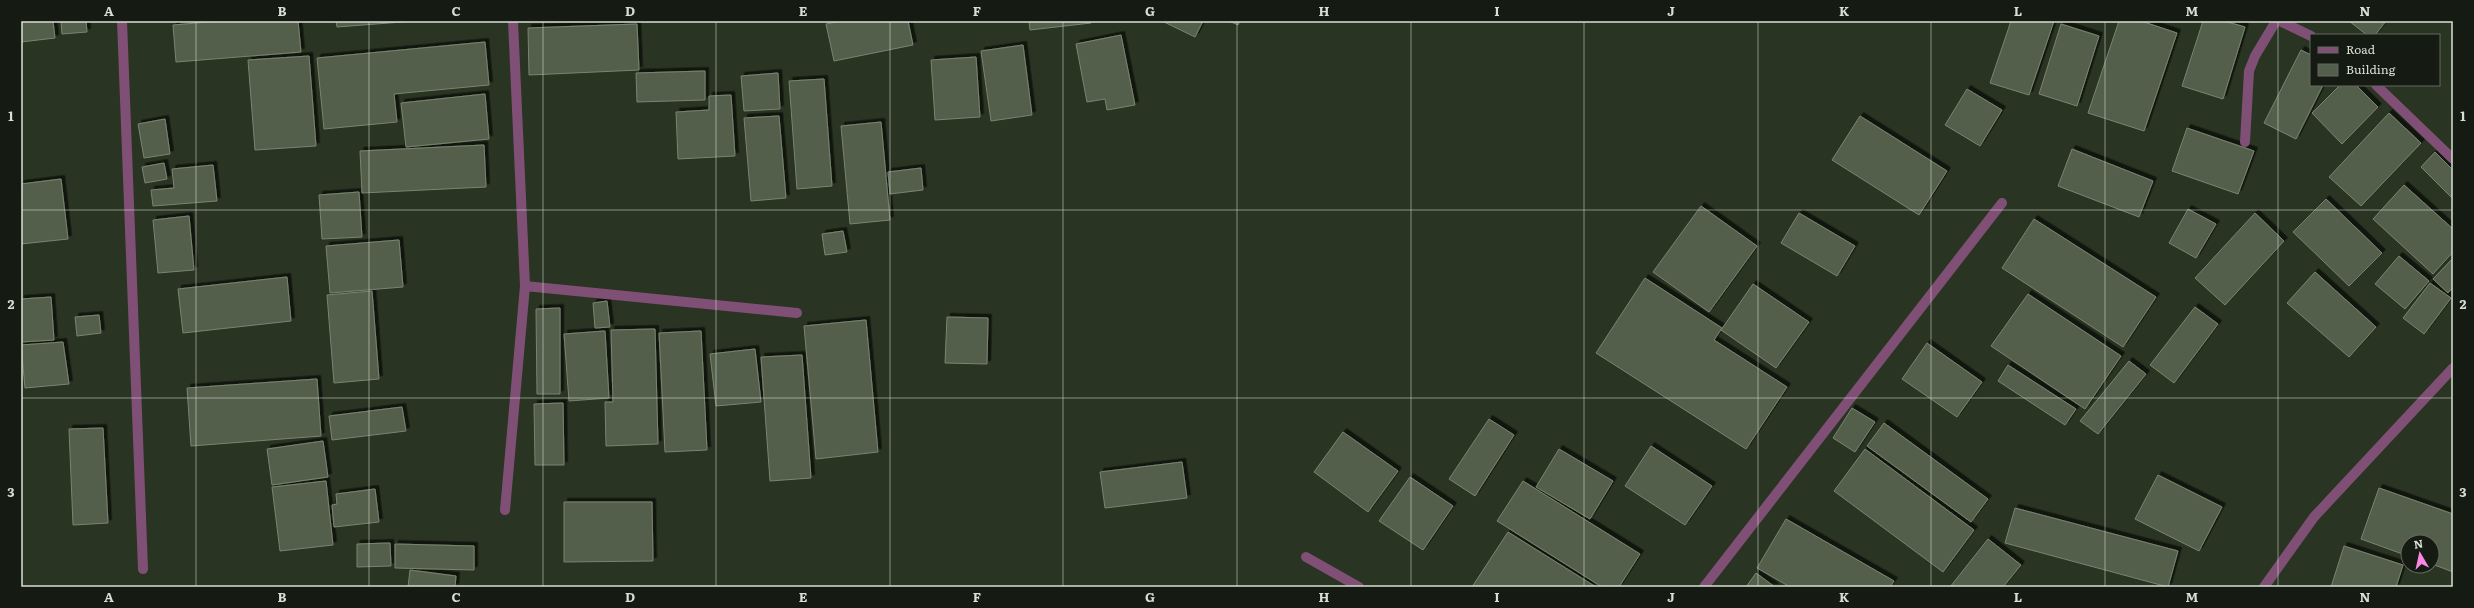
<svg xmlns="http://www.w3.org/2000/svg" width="2474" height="608" font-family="Literata,serif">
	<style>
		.building { fill: #535f4c; stroke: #788570; filter: url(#shadow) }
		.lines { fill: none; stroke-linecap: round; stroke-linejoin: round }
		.minor { stroke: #804f75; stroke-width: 10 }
		.grid { fill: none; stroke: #d8dfd4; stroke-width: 1; stroke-opacity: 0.55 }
		.neatline { fill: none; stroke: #d8dfd4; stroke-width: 1.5 }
		.grid-label { font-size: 13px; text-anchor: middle; font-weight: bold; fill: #d8dfd4 }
	</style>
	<defs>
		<filter id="shadow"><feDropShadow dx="3.5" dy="-3.5" stdDeviation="0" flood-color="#0009"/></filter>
	</defs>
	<rect width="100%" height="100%" fill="#293422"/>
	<path class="building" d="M 21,21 L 53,21 L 55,38 L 21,42 Z
		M 61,21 L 86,21 L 87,32 L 62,34 Z
		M 220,21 L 298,21 L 301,52 L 176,62 L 173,25 Z
		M 336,21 L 415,21 L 337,27 Z
		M 841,21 L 908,21 L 913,45 L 834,61 L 826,24 Z
		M 1029,21 L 1091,21 L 1091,23 L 1030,30 Z
		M 1162,21 L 1203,21 L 1195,37 Z
		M 1229,21 L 1240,21 L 1238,25 Z
		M 2011,21 L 2054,21 L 2029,95 L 1990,83 Z
		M 2119,21 L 2141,21 L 2177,33 L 2144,131 L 2088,113 Z
		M 2203,21 L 2224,21 L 2245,27 L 2223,99 L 2182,86 Z
		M 2349,21 L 2386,21 L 2375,35 L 2367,35 Z
		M 637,24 L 639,70 L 529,75 L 528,28 Z
		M 2061,24 L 2099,36 L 2077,106 L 2039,94 Z
		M 1121,35 L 1135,105 L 1107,110 L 1105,99 L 1087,102 L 1076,44 Z
		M 485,42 L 489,85 L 394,94 L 397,122 L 324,129 L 317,58 Z
		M 1023,45 L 1032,115 L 991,121 L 981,51 Z
		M 2301,50 L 2311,55 L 2311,85 L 2323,85 L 2296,139 L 2264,123 Z
		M 309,56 L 316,146 L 255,150 L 248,60 Z
		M 976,57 L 980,117 L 935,120 L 931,60 Z
		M 705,71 L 705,100 L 637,102 L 636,73 Z
		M 778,73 L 780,109 L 744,111 L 741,76 Z
		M 824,79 L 832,186 L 797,189 L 789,81 Z
		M 2340,85 L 2356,85 L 2378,107 L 2342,144 L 2312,113 Z
		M 1967,89 L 2002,110 L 1980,146 L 1945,125 Z
		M 485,94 L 489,139 L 406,147 L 401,103 Z
		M 731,95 L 735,156 L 678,159 L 676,112 L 709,110 L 709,96 Z
		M 2389,113 L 2421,143 L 2361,206 L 2329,177 Z
		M 779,116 L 786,198 L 751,201 L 744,118 Z
		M 1860,116 L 1947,171 L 1919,215 L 1832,160 Z
		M 165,119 L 170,154 L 144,158 L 138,124 Z
		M 881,122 L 890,220 L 850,224 L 841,126 Z
		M 2187,128 L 2254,151 L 2238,194 L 2172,171 Z
		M 484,145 L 486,187 L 362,193 L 360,151 Z
		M 2072,149 L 2153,181 L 2139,217 L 2058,186 Z
		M 2435,152 L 2453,170 L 2453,199 L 2421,167 Z
		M 164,163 L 167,179 L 145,183 L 142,167 Z
		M 213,165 L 217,201 L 153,206 L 151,190 L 174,188 L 172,169 Z
		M 921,168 L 923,190 L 890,194 L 888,172 Z
		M 61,179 L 68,239 L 21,244 L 21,184 Z
		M 2404,185 L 2453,229 L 2453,252 L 2433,274 L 2373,219 Z
		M 359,192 L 362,237 L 322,239 L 319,195 Z
		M 2326,199 L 2382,253 L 2349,286 L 2293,232 Z
		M 1701,206 L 1757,246 L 1709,312 L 1653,272 Z
		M 2188,209 L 2216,224 L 2196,258 L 2169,243 Z
		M 1799,213 L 1855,246 L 1837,276 L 1781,243 Z
		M 2255,213 L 2284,241 L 2225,305 L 2195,278 Z
		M 189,216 L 194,270 L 158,273 L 153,220 Z
		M 2034,219 L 2156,297 L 2123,347 L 2002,268 Z
		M 843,231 L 847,252 L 825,255 L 822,234 Z
		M 399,240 L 403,287 L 330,293 L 326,246 Z
		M 2399,256 L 2429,281 L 2405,309 L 2375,284 Z
		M 2453,258 L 2453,287 L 2448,293 L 2433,279 Z
		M 2315,272 L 2376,327 L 2349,357 L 2287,303 Z
		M 287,277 L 291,321 L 183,333 L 178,289 Z
		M 1645,278 L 1722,328 L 1714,340 L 1787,387 L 1746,449 L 1596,353 Z
		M 2430,283 L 2451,298 L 2424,334 L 2403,318 Z
		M 1753,284 L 1809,322 L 1776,368 L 1721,330 Z
		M 372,291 L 379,379 L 334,383 L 327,295 Z
		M 2028,294 L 2121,356 L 2085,409 L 1991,346 Z
		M 51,297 L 54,340 L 21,342 L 21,299 Z
		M 607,301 L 610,327 L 595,328 L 593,303 Z
		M 2195,307 L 2218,324 L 2174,383 L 2150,365 Z
		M 560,308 L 560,394 L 537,394 L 536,309 Z
		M 99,315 L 101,333 L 77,336 L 75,317 Z
		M 947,317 L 988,318 L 987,364 L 945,363 Z
		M 866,320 L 878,452 L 816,459 L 804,326 Z
		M 655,329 L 658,444 L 606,446 L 605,402 L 613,402 L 611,330 Z
		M 605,331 L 609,398 L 569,401 L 564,334 Z
		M 701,331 L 707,450 L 665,452 L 659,333 Z
		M 63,342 L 69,384 L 25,388 L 21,345 Z
		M 1927,343 L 1982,382 L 1957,417 L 1902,379 Z
		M 755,349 L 761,402 L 716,406 L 710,354 Z
		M 802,355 L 811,478 L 770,481 L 761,357 Z
		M 2129,361 L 2146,374 L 2098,434 L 2080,421 Z
		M 2008,365 L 2076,409 L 2065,425 L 1998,381 Z
		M 317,379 L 321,436 L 191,446 L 187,388 Z
		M 563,403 L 564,465 L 535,465 L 534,404 Z
		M 402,407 L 406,431 L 332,440 L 329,416 Z
		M 1852,408 L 1875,422 L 1855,452 L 1833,438 Z
		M 1489,419 L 1514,435 L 1475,496 L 1449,479 Z
		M 1884,423 L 1988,499 L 1971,522 L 1867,446 Z
		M 103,428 L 108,523 L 73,525 L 69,429 Z
		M 1343,432 L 1398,471 L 1368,512 L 1314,472 Z
		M 323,441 L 328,477 L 272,485 L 267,449 Z
		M 1651,446 L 1712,486 L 1685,525 L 1625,486 Z
		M 1559,449 L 1613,481 L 1590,519 L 1536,487 Z
		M 1865,449 L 1974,530 L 1943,572 L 1834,491 Z
		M 1182,462 L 1187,498 L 1105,508 L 1100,472 Z
		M 2158,475 L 2222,507 L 2199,551 L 2135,519 Z
		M 1410,477 L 1453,506 L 1423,550 L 1379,521 Z
		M 326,481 L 333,545 L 280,551 L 272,487 Z
		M 1523,481 L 1640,554 L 1619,587 L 1602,587 L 1497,521 Z
		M 2379,488 L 2453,514 L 2453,572 L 2432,564 L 2432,542 L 2408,542 L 2408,556 L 2361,539 Z
		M 375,489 L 379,522 L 334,527 L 332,505 L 337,504 L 336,494 Z
		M 564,502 L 652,502 L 653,561 L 564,562 Z
		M 2015,508 L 2178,551 L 2168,587 L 2005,543 Z
		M 1786,519 L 1894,581 L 1890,587 L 1790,587 L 1757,568 Z
		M 1508,532 L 1596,587 L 1472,587 Z
		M 1988,539 L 2021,565 L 2003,587 L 1950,587 Z
		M 390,543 L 391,566 L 357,567 L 357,544 Z
		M 395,544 L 474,546 L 474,570 L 395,568 Z
		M 2344,546 L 2403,565 L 2396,587 L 2331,587 Z
		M 410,570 L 456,576 L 455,587 L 408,587 Z
		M 1756,573 L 1775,587 L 1746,587 Z"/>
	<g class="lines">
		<path class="minor" d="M 122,21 L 143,569
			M 513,21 L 525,286
			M 2280,21 L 2311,36
			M 2376,85 L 2453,159
			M 2245,142 L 2249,71 L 2255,56 L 2276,21
			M 505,510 L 525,286 L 797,313
			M 1306,557 L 1359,587
			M 1704,587 L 2002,203
			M 2264,587 L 2314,517 L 2453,368"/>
	</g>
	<path class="grid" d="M 196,21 L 196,587M 369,21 L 369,587M 543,21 L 543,587M 716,21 L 716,587M 890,21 L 890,587M 1063,21 L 1063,587M 1237,21 L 1237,587M 1411,21 L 1411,587M 1584,21 L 1584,587M 1758,21 L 1758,587M 1931,21 L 1931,587M 2105,21 L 2105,587M 2278,21 L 2278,587M 21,210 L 2453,210M 21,398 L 2453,398"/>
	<rect width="2474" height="608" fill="none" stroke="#151a12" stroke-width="44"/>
	<rect x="2310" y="34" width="130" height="52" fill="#151a12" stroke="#636960"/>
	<rect x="2318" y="47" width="20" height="6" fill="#804f75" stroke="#636960"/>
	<text x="2346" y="54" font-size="12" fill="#d8dfd4">Road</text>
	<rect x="2318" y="64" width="20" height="12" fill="#535f4c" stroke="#636960"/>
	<text x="2346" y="74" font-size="12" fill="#d8dfd4">Building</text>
	<g transform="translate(2420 554) rotate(351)"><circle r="19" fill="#151a12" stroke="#636960"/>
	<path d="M0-3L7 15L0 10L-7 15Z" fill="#fc86e4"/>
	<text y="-6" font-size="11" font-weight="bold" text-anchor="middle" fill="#d8dfd4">N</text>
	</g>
	<rect x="22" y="22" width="2430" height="564" class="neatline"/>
	<g class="grid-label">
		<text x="109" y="16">A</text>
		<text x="282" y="16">B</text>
		<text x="456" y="16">C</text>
		<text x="630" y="16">D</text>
		<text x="803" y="16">E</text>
		<text x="977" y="16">F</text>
		<text x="1150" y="16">G</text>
		<text x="1324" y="16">H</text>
		<text x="1497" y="16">I</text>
		<text x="1671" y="16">J</text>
		<text x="1844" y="16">K</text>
		<text x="2018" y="16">L</text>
		<text x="2192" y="16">M</text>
		<text x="2365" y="16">N</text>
		<text x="11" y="121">1</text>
		<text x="2463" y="121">1</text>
		<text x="11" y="309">2</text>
		<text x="2463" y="309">2</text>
		<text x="11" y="497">3</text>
		<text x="2463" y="497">3</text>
		<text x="109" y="602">A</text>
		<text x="282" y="602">B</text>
		<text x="456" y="602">C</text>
		<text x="630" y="602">D</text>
		<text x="803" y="602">E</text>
		<text x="977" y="602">F</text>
		<text x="1150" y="602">G</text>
		<text x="1324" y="602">H</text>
		<text x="1497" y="602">I</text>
		<text x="1671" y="602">J</text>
		<text x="1844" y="602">K</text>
		<text x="2018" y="602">L</text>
		<text x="2192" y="602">M</text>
		<text x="2365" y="602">N</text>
	</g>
</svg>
